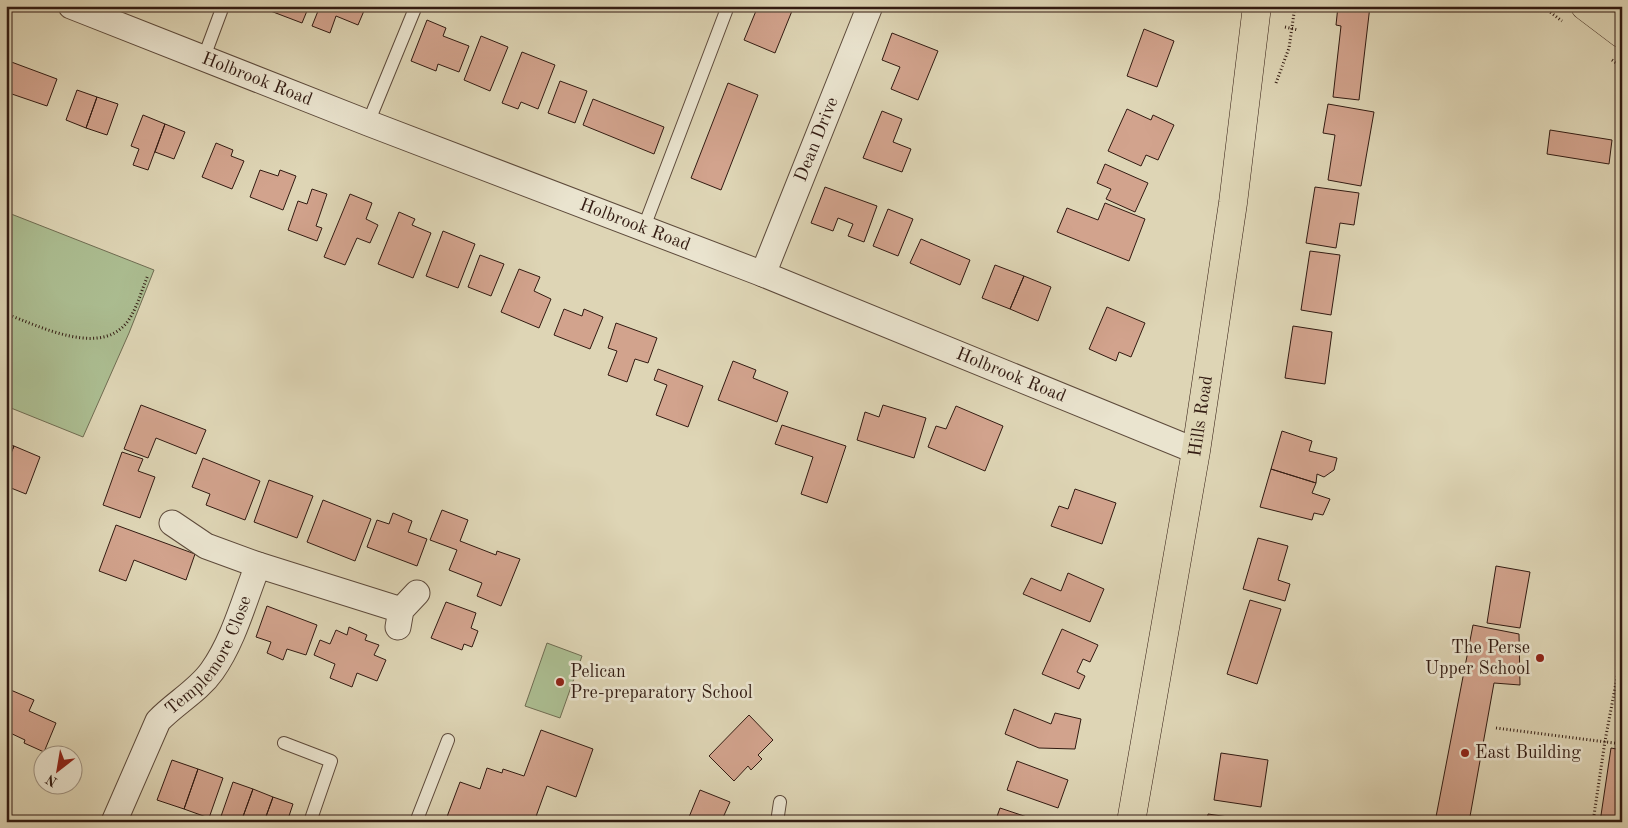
<svg xmlns="http://www.w3.org/2000/svg" width="1628" height="828" font-family="'Old Standard TT',serif">
	<style>
		.green { fill: #acbe92; stroke: #6f6c52 }
		.building { fill: #d2a38d; stroke: #321b12 }
		.lines { fill: none; stroke-linecap: round; stroke-linejoin: round }
		.lane-casing { stroke: #5d4a3b; stroke-width: 14 }
		.street-casing { stroke: #5d4a3b; stroke-width: 27 }
		.primary-casing { stroke: #321b12; stroke-width: 29 }
		.path { stroke: #321b12; stroke-width: 3; stroke-dasharray: 1 2.5; stroke-linecap: butt }
		.lane { stroke: #eae4cf; stroke-width: 12 }
		.street { stroke: #eae4cf; stroke-width: 25 }
		.primary { stroke: #ded5b5; stroke-width: 28 }
		.poi-dot { fill: #8f2418; stroke: #eae4cf; stroke-width: 2 }
		.labels { text-anchor: middle; dominant-baseline: central; stroke-width: 5; stroke-linejoin: round; paint-order: stroke }
		.street-label { font-size: 18px; fill: #321b12; stroke: #eae4cf }
		.poi-label { font-size: 18px; fill: #321b12; stroke: #eae4cf; text-anchor: start }
	</style>
	<rect width="100%" height="100%" fill="#ded5b5"/>
	<filter id="stains"><feTurbulence type="fractalNoise" baseFrequency=".004" numOctaves="4"/><feColorMatrix values="0 0 0 0 .2 0 0 0 0 .09 0 0 0 0 .02 0 0 0 .5 -.17"/></filter>
	<radialGradient id="worn" r=".72"><stop offset=".6" stop-color="#630" stop-opacity="0"/><stop offset="1" stop-color="#630" stop-opacity=".3"/></radialGradient>
	<path class="green" d="M 6,212 L 154,270 L 129,333 L 83,437 L 6,406 Z
		M 547,643 L 582,656 L 560,718 L 525,706 Z"/>
	<path class="building" d="M 260,6 L 309,6 L 302,23 L 260,7 Z
		M 320,6 L 366,6 L 358,25 L 336,16 L 330,33 L 312,26 Z
		M 758,6 L 794,6 L 775,53 L 744,40 Z
		M 1338,6 L 1370,6 L 1359,100 L 1333,97 L 1341,26 L 1336,25 Z
		M 427,20 L 446,28 L 443,36 L 469,46 L 459,72 L 438,64 L 436,71 L 411,61 Z
		M 1144,29 L 1174,41 L 1157,87 L 1127,76 Z
		M 892,33 L 938,51 L 918,100 L 891,89 L 900,67 L 882,60 Z
		M 481,36 L 508,47 L 490,91 L 464,80 Z
		M 522,52 L 555,65 L 538,109 L 521,102 L 518,109 L 502,103 Z
		M 6,60 L 57,79 L 47,106 L 6,92 Z
		M 560,81 L 587,91 L 575,123 L 548,113 Z
		M 728,83 L 758,95 L 721,190 L 691,178 Z
		M 77,90 L 97,97 L 86,128 L 66,120 Z
		M 97,97 L 118,104 L 107,135 L 86,128 Z
		M 593,99 L 664,127 L 654,154 L 583,125 Z
		M 1328,104 L 1374,112 L 1361,186 L 1328,180 L 1335,135 L 1323,133 Z
		M 1127,109 L 1151,120 L 1153,115 L 1174,125 L 1158,160 L 1146,155 L 1141,166 L 1108,151 Z
		M 882,111 L 902,119 L 893,142 L 911,149 L 902,172 L 863,158 Z
		M 143,115 L 165,124 L 148,170 L 133,165 L 139,149 L 131,146 Z
		M 165,124 L 185,132 L 174,159 L 155,152 Z
		M 1550,130 L 1612,140 L 1609,164 L 1547,154 Z
		M 216,143 L 233,150 L 231,156 L 244,161 L 232,189 L 202,177 Z
		M 1105,164 L 1148,183 L 1135,212 L 1106,199 L 1111,189 L 1097,183 Z
		M 260,170 L 278,176 L 280,170 L 296,176 L 283,210 L 250,197 Z
		M 825,187 L 877,206 L 864,242 L 848,236 L 853,224 L 838,218 L 833,231 L 811,223 Z
		M 1315,187 L 1359,193 L 1354,225 L 1340,223 L 1336,248 L 1306,243 Z
		M 312,189 L 327,194 L 316,226 L 322,228 L 317,241 L 288,230 L 298,201 L 307,204 Z
		M 350,194 L 372,203 L 366,219 L 378,225 L 370,243 L 357,238 L 345,265 L 324,257 Z
		M 1105,203 L 1145,219 L 1129,261 L 1057,232 L 1067,208 L 1098,220 Z
		M 888,209 L 913,219 L 898,256 L 873,246 Z
		M 399,212 L 415,219 L 412,225 L 431,233 L 413,278 L 378,264 Z
		M 443,231 L 475,244 L 458,288 L 426,276 Z
		M 921,239 L 970,260 L 960,285 L 910,263 Z
		M 1310,251 L 1340,255 L 1331,315 L 1301,310 Z
		M 480,255 L 504,264 L 491,296 L 468,287 Z
		M 995,265 L 1024,276 L 1010,309 L 982,298 Z
		M 519,269 L 540,277 L 534,291 L 551,299 L 539,328 L 501,312 Z
		M 1024,276 L 1051,287 L 1038,321 L 1010,309 Z
		M 1107,307 L 1145,323 L 1131,357 L 1119,352 L 1116,361 L 1089,349 Z
		M 564,309 L 582,316 L 584,309 L 603,317 L 590,349 L 554,335 Z
		M 616,323 L 657,338 L 648,363 L 635,359 L 627,382 L 608,375 L 617,351 L 608,348 Z
		M 1293,326 L 1332,332 L 1325,384 L 1285,378 Z
		M 733,361 L 756,370 L 753,378 L 788,392 L 777,422 L 718,400 Z
		M 658,369 L 703,386 L 688,427 L 656,415 L 667,385 L 654,380 Z
		M 141,405 L 206,430 L 196,454 L 156,438 L 148,458 L 124,449 Z
		M 883,405 L 926,418 L 914,458 L 857,440 L 865,412 L 879,417 Z
		M 956,406 L 1003,426 L 985,471 L 928,447 L 936,426 L 946,429 Z
		M 782,425 L 846,446 L 827,503 L 801,494 L 813,457 L 775,444 Z
		M 1282,431 L 1312,441 L 1309,451 L 1337,458 L 1334,470 L 1324,477 L 1317,474 L 1316,483 L 1271,469 Z
		M 6,443 L 14,446 L 6,465 Z
		M 14,446 L 40,457 L 26,494 L 6,486 L 6,465 Z
		M 122,452 L 143,459 L 138,471 L 155,477 L 140,518 L 103,505 Z
		M 203,458 L 260,481 L 245,520 L 206,505 L 210,494 L 192,487 Z
		M 1271,469 L 1316,483 L 1312,493 L 1330,499 L 1323,515 L 1314,513 L 1312,520 L 1260,507 Z
		M 269,480 L 313,496 L 297,538 L 254,522 Z
		M 1075,489 L 1116,503 L 1102,544 L 1051,526 L 1059,506 L 1068,509 Z
		M 323,500 L 371,519 L 355,561 L 307,542 Z
		M 442,510 L 468,520 L 460,541 L 496,555 L 497,551 L 520,559 L 501,606 L 477,596 L 482,583 L 449,570 L 457,550 L 430,540 Z
		M 393,513 L 412,521 L 408,532 L 427,539 L 417,566 L 367,547 L 377,520 L 389,524 Z
		M 116,525 L 195,554 L 186,580 L 134,560 L 126,581 L 99,571 Z
		M 1258,538 L 1288,546 L 1278,580 L 1290,584 L 1285,601 L 1243,589 Z
		M 1496,566 L 1530,572 L 1520,628 L 1487,623 Z
		M 1068,573 L 1104,589 L 1090,622 L 1023,594 L 1031,578 L 1061,591 Z
		M 1250,600 L 1281,609 L 1257,684 L 1227,674 Z
		M 446,602 L 476,613 L 471,628 L 478,631 L 472,647 L 464,644 L 462,650 L 431,638 Z
		M 267,606 L 317,625 L 306,655 L 287,649 L 283,660 L 267,653 L 271,642 L 256,637 Z
		M 1473,625 L 1519,634 L 1520,685 L 1494,683 L 1469,822 L 1435,822 Z
		M 349,627 L 367,635 L 365,640 L 379,645 L 374,655 L 386,660 L 377,681 L 357,673 L 352,687 L 330,678 L 335,664 L 314,655 L 320,640 L 330,644 L 336,630 L 347,635 Z
		M 1062,629 L 1098,645 L 1090,662 L 1083,659 L 1077,672 L 1085,676 L 1079,689 L 1042,674 Z
		M 6,688 L 34,700 L 29,711 L 56,723 L 44,752 L 24,743 L 25,740 L 6,731 Z
		M 1622,705 L 1622,731 L 1617,730 Z
		M 1014,709 L 1051,724 L 1055,713 L 1081,719 L 1075,749 L 1039,748 L 1005,734 Z
		M 749,715 L 773,740 L 758,755 L 762,759 L 751,770 L 748,766 L 734,781 L 709,756 Z
		M 541,730 L 593,749 L 576,797 L 547,786 L 534,822 L 445,822 L 460,782 L 480,789 L 487,768 L 502,773 L 503,769 L 524,776 Z
		M 1611,748 L 1622,750 L 1622,822 L 1600,822 Z
		M 1221,753 L 1268,760 L 1261,807 L 1214,800 Z
		M 172,760 L 198,769 L 184,809 L 157,800 Z
		M 1017,761 L 1068,780 L 1058,808 L 1007,790 Z
		M 198,769 L 223,778 L 209,818 L 184,809 Z
		M 233,782 L 253,789 L 241,822 L 219,822 Z
		M 253,789 L 273,797 L 264,822 L 241,822 Z
		M 700,790 L 730,802 L 721,822 L 687,822 Z
		M 273,797 L 293,804 L 287,822 L 264,822 Z
		M 1000,808 L 1039,821 L 1038,822 L 995,822 Z
		M 1208,814 L 1242,819 L 1242,822 L 1207,822 Z"/>
	<g class="lines">
		<g class="lane-casing">
			<path id="lane" d="M 204,57 L 223,6
				M 368,123 L 416,6
				M 644,227 L 728,6
				M 284,743 L 331,761 L 310,822
				M 416,822 L 448,740
				M 777,822 L 780,802"/>
		</g>
		<g class="street-casing">
			<g id="street">
				<path id="s1" d="M 71,6 L 368,123 L 763,274 L 1196,451"/>
				<path id="s2" d="M 763,274 L 870,6"/>
				<path d="M 172,523 L 206,546 L 258,565"/>
				<path d="M 398,627 L 401,610 L 417,593"/>
				<path id="s3" d="M 114,822 L 158,721 C 175,703 198,691 212,671 C 234,640 244,600 258,565 L 401,610"/>
			</g>
		</g>
		<g class="primary-casing">
			<g id="primary">
				<path d="M 1585,6 L 1622,34"/>
				<path id="s4" d="M 1131,822 L 1196,451 L 1233,203 L 1257,6"/>
			</g>
		</g>
		<path class="path" d="M 1542,6 L 1562,21
			M 1285,27 L 1298,30
			M 1612,60 L 1622,67
			M 1276,83 L 1289,48 L 1295,6
			M 6,314 C 40,326 104,360 130,318 C 138,305 142,289 148,275
			M 1496,728 L 1622,744
			M 1593,822 L 1605,741 L 1622,651"/>
		<use href="#lane" class="lane"/>
		<use href="#street" class="street"/>
		<use href="#primary" class="primary"/>
	</g>
	<g class="poi-dot">
		<circle cx="1540" cy="658" r="5"/>
		<circle cx="560" cy="682" r="5"/>
		<circle cx="1465" cy="753" r="5"/>
	</g>
	<g class="labels">
		<g class="street-label">
			<text stroke="none"><textPath href="#s1" startOffset="200">Holbrook Road</textPath></text>
			<text stroke="none"><textPath href="#s2" startOffset="145">Dean Drive</textPath></text>
			<text stroke="none"><textPath href="#s1" startOffset="605">Holbrook Road</textPath></text>
			<text stroke="none"><textPath href="#s1" startOffset="1010">Holbrook Road</textPath></text>
			<text stroke="none"><textPath href="#s4" startOffset="412">Hills Road</textPath></text>
			<text stroke="none"><textPath href="#s3" startOffset="195">Templemore Close</textPath></text>
		</g>
		<g class="poi-label">
			<text x="1530" y="648" text-anchor="end">The Perse<tspan x="1530" dy="21">Upper School</tspan></text>
			<text x="570" y="672">Pelican<tspan x="570" dy="21">Pre-preparatory School</tspan></text>
			<text x="1475" y="753">East Building</text>
		</g>
	</g>
	<rect width="1628" height="828" fill="none" stroke="#ded5b5" stroke-width="25"/>
	<rect x="8" y="8" width="1613" height="813" fill="none" stroke="#321b12" stroke-width="2.5"/>
	<rect x="12" y="12" width="1603" height="803" fill="none" stroke="#321b12"/>
	<g transform="translate(58 770) rotate(211)"><circle r="24" fill="#eae4cf" stroke="#a09483"/>
	<path d="M0-4L9 19L0 12L-9 19Z" fill="#8f2418"/>
	<text y="-8" font-size="14" font-weight="bold" text-anchor="middle" fill="#321b12">N</text>
	</g>
	<rect width="100%" height="100%" filter="url(#stains)"/>
	<rect width="100%" height="100%" fill="url(#worn)"/>
</svg>
